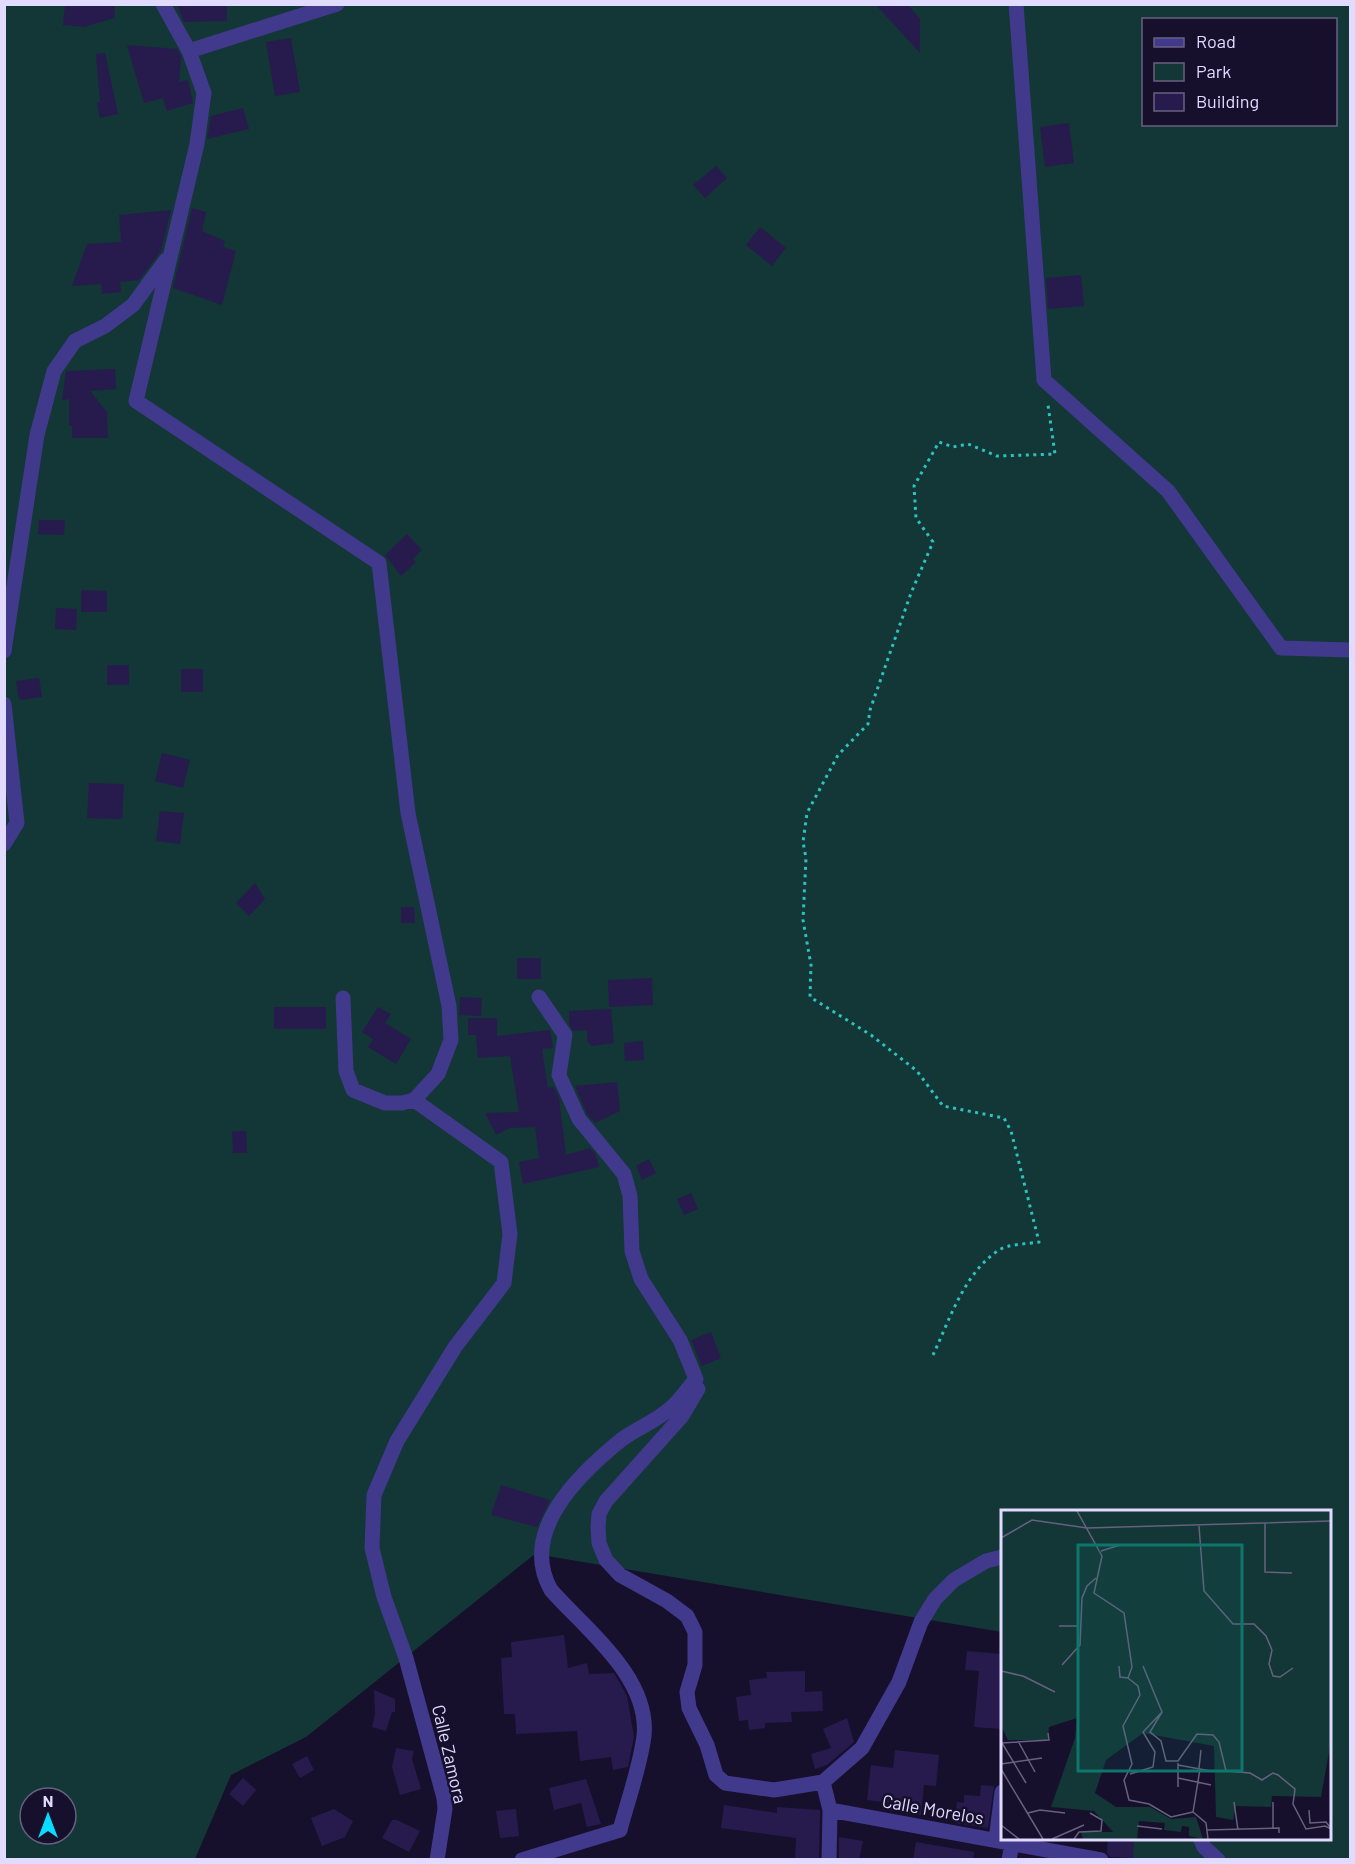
<svg xmlns="http://www.w3.org/2000/svg" width="1355" height="1864" font-family="Barlow,sans-serif">
	<style>
		.green { fill: #133636; fill-rule: evenodd }
		.building { fill: #271b4e }
		.lines { fill: none; stroke-linecap: round; stroke-linejoin: round }
		.path { stroke: #2cc2bf; stroke-width: 3; stroke-dasharray: 3 4.5; stroke-linecap: butt }
		.minor { stroke: #40398c; stroke-width: 15 }
		.labels { text-anchor: middle; dominant-baseline: central; stroke-width: 5; stroke-linejoin: round; paint-order: stroke }
		.street-label { font-size: 18px; fill: #e0dbff; stroke: #16102c }
		.inset-road { fill: none; stroke: #676180; stroke-width: 1.5 }
		.view { fill: #0f766e; fill-opacity: 0.15; stroke: #0f766e; stroke-width: 3 }
		.inset-edge { fill: none; stroke: #e0dbff; stroke-width: 3 }
	</style>
	<rect width="100%" height="100%" fill="#16102c"/>
	<path class="green" d="M 5,5 L 1350,5 L 1350,1859 L 1133,1859 L 1132,1839 L 1330,1838 L 1330,1512 L 1002,1512 L 1002,1632 L 535,1554 L 306,1737 L 231,1775 L 195,1859 L 5,1860 ZM 1144,20 L 1336,20 L 1336,124 L 1144,124 ZM 30,1798 L 66,1798 L 66,1834 L 30,1834 Z"/>
	<path class="building" d="M 65,4 L 115,4 L 114,18 L 84,27 L 63,25 Z
		M 177,4 L 227,4 L 227,21 L 184,22 Z
		M 875,4 L 907,4 L 920,19 L 920,53 Z
		M 291,38 L 300,92 L 275,96 L 266,42 Z
		M 127,45 L 177,49 L 181,56 L 179,82 L 188,80 L 193,103 L 167,111 L 163,98 L 144,103 Z
		M 105,53 L 118,114 L 100,118 L 97,103 L 100,102 L 96,54 Z
		M 243,108 L 249,129 L 207,139 L 211,116 Z
		M 1069,123 L 1074,163 L 1045,167 L 1040,127 Z
		M 716,166 L 727,178 L 705,198 L 693,185 Z
		M 192,208 L 206,212 L 202,231 L 225,241 L 223,247 L 236,251 L 222,305 L 173,288 Z
		M 171,210 L 161,251 L 139,280 L 120,282 L 121,292 L 102,294 L 101,284 L 72,286 L 87,244 L 121,242 L 119,215 Z
		M 760,227 L 786,248 L 772,266 L 746,245 Z
		M 1081,275 L 1084,306 L 1048,309 L 1046,278 Z
		M 115,369 L 116,389 L 90,391 L 107,412 L 108,438 L 72,438 L 72,426 L 69,426 L 69,399 L 62,400 L 66,371 Z
		M 39,520 L 65,520 L 64,535 L 38,534 Z
		M 407,534 L 422,550 L 413,559 L 416,562 L 401,576 L 385,555 Z
		M 81,590 L 107,591 L 107,612 L 81,612 Z
		M 56,608 L 77,609 L 76,630 L 55,629 Z
		M 107,665 L 129,665 L 129,685 L 107,685 Z
		M 181,669 L 203,669 L 203,692 L 181,692 Z
		M 39,678 L 42,697 L 19,700 L 16,681 Z
		M 162,753 L 190,760 L 183,788 L 155,781 Z
		M 89,783 L 124,784 L 122,819 L 87,818 Z
		M 160,811 L 184,813 L 180,844 L 156,841 Z
		M 255,883 L 265,899 L 249,916 L 236,903 Z
		M 401,907 L 414,907 L 415,923 L 401,923 Z
		M 517,958 L 541,958 L 541,979 L 517,979 Z
		M 652,978 L 653,1005 L 609,1007 L 608,980 Z
		M 460,997 L 482,998 L 481,1016 L 459,1015 Z
		M 274,1007 L 326,1007 L 326,1029 L 274,1029 Z
		M 378,1007 L 391,1014 L 385,1023 L 411,1039 L 396,1064 L 368,1047 L 373,1039 L 362,1032 Z
		M 611,1009 L 614,1043 L 592,1046 L 587,1041 L 587,1030 L 573,1031 L 569,1024 L 569,1011 Z
		M 468,1018 L 497,1018 L 497,1036 L 550,1030 L 553,1048 L 542,1049 L 548,1088 L 554,1087 L 559,1098 L 566,1155 L 590,1148 L 596,1155 L 599,1167 L 523,1184 L 519,1162 L 539,1158 L 535,1127 L 510,1128 L 496,1135 L 485,1113 L 519,1112 L 510,1056 L 478,1058 L 476,1035 L 468,1035 Z
		M 643,1041 L 644,1060 L 625,1061 L 624,1043 Z
		M 617,1082 L 620,1111 L 595,1123 L 587,1114 L 575,1086 Z
		M 232,1131 L 246,1131 L 247,1153 L 233,1153 Z
		M 649,1159 L 656,1173 L 642,1180 L 636,1166 Z
		M 691,1193 L 698,1209 L 684,1215 L 677,1199 Z
		M 711,1332 L 721,1358 L 702,1366 L 691,1340 Z
		M 501,1485 L 550,1500 L 537,1527 L 491,1515 Z
		M 564,1635 L 568,1668 L 587,1663 L 589,1674 L 614,1673 L 627,1696 L 634,1737 L 628,1767 L 613,1770 L 611,1757 L 580,1761 L 577,1731 L 516,1734 L 515,1714 L 504,1714 L 501,1658 L 512,1657 L 511,1642 Z
		M 967,1651 L 1002,1654 L 1002,1729 L 974,1727 L 979,1671 L 965,1670 Z
		M 805,1671 L 805,1692 L 822,1691 L 823,1711 L 791,1712 L 792,1722 L 765,1723 L 765,1728 L 749,1730 L 748,1720 L 739,1721 L 736,1697 L 751,1695 L 749,1680 L 767,1678 L 766,1672 Z
		M 374,1690 L 395,1699 L 395,1712 L 392,1712 L 386,1731 L 372,1727 L 375,1714 Z
		M 847,1718 L 854,1742 L 827,1765 L 815,1769 L 811,1754 L 831,1748 L 823,1729 Z
		M 396,1748 L 414,1751 L 412,1759 L 421,1789 L 400,1795 L 392,1767 Z
		M 895,1750 L 939,1755 L 936,1786 L 924,1785 L 921,1815 L 891,1811 L 891,1803 L 867,1800 L 871,1765 L 893,1768 Z
		M 307,1756 L 314,1770 L 300,1778 L 292,1764 Z
		M 243,1778 L 256,1790 L 243,1806 L 229,1794 Z
		M 586,1779 L 601,1824 L 587,1827 L 581,1803 L 554,1810 L 549,1788 Z
		M 981,1785 L 994,1786 L 988,1828 L 955,1823 L 957,1802 L 964,1803 L 964,1795 L 980,1796 Z
		M 724,1805 L 777,1813 L 777,1807 L 820,1810 L 819,1860 L 795,1860 L 796,1838 L 721,1828 Z
		M 334,1809 L 353,1821 L 345,1837 L 322,1846 L 311,1818 Z
		M 516,1809 L 519,1836 L 500,1838 L 496,1811 Z
		M 392,1820 L 397,1820 L 420,1831 L 409,1852 L 382,1838 Z
		M 839,1837 L 863,1841 L 859,1860 L 839,1860 Z
		M 1108,1839 L 1134,1839 L 1133,1858 L 1110,1857 L 1107,1853 Z
		M 916,1842 L 974,1852 L 973,1860 L 913,1860 Z"/>
	<g class="lines">
		<path class="path" d="M 933,1355 C 950,1319 964,1273 999,1250 C 1008,1244 1027,1244 1039,1242 L 1011,1131 L 1004,1118 L 943,1106 L 917,1071 L 871,1035 L 810,997 L 811,965 L 803,920 L 806,858 L 803,842 L 807,813 L 838,755 L 868,724 L 870,710 L 911,593 L 933,542 L 916,518 L 914,486 L 939,442 L 953,447 L 968,444 L 997,456 L 1055,454 L 1048,405"/>
		<path class="minor" d="M 163,4 L 189,51 L 204,93 L 197,144 L 136,401 L 379,563 L 408,813 L 449,1006 L 451,1040 L 438,1074 L 414,1100 L 402,1103 L 385,1103 L 353,1090 L 346,1071 L 343,998
			M 1016,4 L 1044,380 L 1168,491 L 1281,648 L 1350,650
			M 189,51 L 337,4
			M 4,651 L 37,435 L 54,371 L 75,341 L 105,326 L 133,305 L 166,260
			M 4,704 L 17,823 L 4,844
			M 414,1100 L 501,1162 L 510,1234 L 504,1283 L 455,1347 L 397,1441 L 374,1495 L 372,1548 L 384,1597 L 406,1658 L 444,1798 L 445,1809 L 437,1860
			M 698,1389 L 682,1416 L 606,1501 L 599,1514 L 598,1527 L 599,1543 L 606,1560 L 620,1575 L 667,1601 L 687,1616 L 695,1632 L 695,1665 L 687,1692 L 689,1708 L 707,1745 L 716,1775 L 725,1783 L 774,1790 L 823,1782 L 862,1748 L 899,1682 L 921,1622 L 935,1599 L 954,1580 L 986,1561 L 1002,1557
			M 823,1782 L 830,1810 L 829,1860
			M 830,1810 L 1101,1860
			M 1200,1838 L 1204,1847 L 1218,1860
			M 996,1840 L 1002,1792
			M 522,1860 L 620,1830 C 628,1800 640,1767 644,1736 C 650,1677 585,1629 551,1590 C 518,1532 579,1474 621,1440 C 637,1428 657,1421 672,1407 C 681,1399 688,1388 696,1379 L 680,1340 L 641,1279 L 632,1251 L 630,1196 L 624,1174 L 579,1119 L 559,1075 L 565,1035 L 539,997
			M 1009,1860 L 1012,1843"/>
	</g>
	<g class="labels">
		<g class="street-label">
			<text transform="translate(450 1754) rotate(77)">Calle Zamora</text>
			<text transform="translate(933 1809) rotate(10)">Calle Morelos</text>
		</g>
	</g>
	<g transform="translate(1001 1510)">
		<rect width="330" height="330" fill="#16102c"/>
		<path d="M 0,1 L 330,1 L 330,231 L 320,287 L 271,286 L 270,297 L 235,296 L 232,310 L 215,307 L 213,236 L 142,223 L 105,250 L 94,283 L 115,297 L 149,297 L 170,309 L 195,307 L 202,329 L 188,326 L 188,317 L 181,316 L 180,322 L 163,320 L 164,313 L 138,311 L 136,329 L 82,329 L 80,322 L 112,322 L 93,301 L 50,297 L 74,228 L 76,208 L 48,217 L 47,230 L 7,230 L 0,216 Z" fill="#133636"/>
		<path class="inset-road" d="M 76,1 L 101,46 L 93,83 L 123,103 L 131,157 L 127,168 L 119,167 L 118,156M 264,13 L 264,62 L 291,63M 198,16 L 203,81 L 232,114 L 253,114 L 265,126 L 271,140 L 268,154 L 272,166 L 279,167 L 292,158M 0,28 L 31,10 L 86,18 L 330,11M 100,41 L 119,35M 58,116 L 77,116M 61,155 L 79,135 L 81,88 L 86,76 L 95,68M 0,161 L 22,166 L 54,182M 127,168 L 137,176 L 139,185 L 122,216 L 131,254 L 123,270 L 128,290 L 148,294 L 170,307 L 192,302M 161,202 L 149,222 L 160,231 L 165,251 L 177,251 L 196,224 L 212,225 L 218,232 L 225,261 L 249,263 L 261,270 L 272,263 L 277,265 L 294,279 L 292,294 L 305,319 L 324,316 L 330,319M 17,231 L 34,262M 0,233 L 48,230 L 47,223M 1,233 L 25,273M 177,253 L 177,277M 0,254 L 41,248M 177,255 L 210,261M 198,258 L 200,240M 0,259 L 42,329M 129,264 L 152,257 L 154,242 L 142,222 L 161,202 L 142,156M 177,268 L 210,275M 233,292 L 237,320M 272,292 L 272,318M 308,300 L 309,313 L 325,312 L 329,317M 192,302 L 199,259M 192,302 L 205,313 L 207,329M 27,303 L 39,300 L 64,303M 0,315 L 18,329M 136,316 L 161,319M 206,320 L 278,318 L 278,323M 51,329 L 83,315M 73,329 L 78,322 L 100,321 L 101,310 L 89,303"/>
		<path class="view" d="M 77,35 L 241,35 L 241,261 L 77,261 Z"/>
		<rect width="330" height="330" class="inset-edge"/>
	</g>
	<rect width="1355" height="1864" fill="none" stroke="#e0dbff" stroke-width="12"/>
	<rect x="1142" y="18" width="195" height="108" fill="#16102c" stroke="#676180" stroke-width="1.5"/>
	<rect x="1154" y="38" width="30" height="9" fill="#40398c" stroke="#676180" stroke-width="1.5"/>
	<text x="1196" y="48" font-size="18" fill="#e0dbff">Road</text>
	<rect x="1154" y="63" width="30" height="18" fill="#133636" stroke="#676180" stroke-width="1.5"/>
	<text x="1196" y="78" font-size="18" fill="#e0dbff">Park</text>
	<rect x="1154" y="93" width="30" height="18" fill="#271b4e" stroke="#676180" stroke-width="1.5"/>
	<text x="1196" y="108" font-size="18" fill="#e0dbff">Building</text>
	<g transform="translate(48 1816)"><circle r="28" fill="#16102c" stroke="#676180" stroke-width="1.5"/>
	<path d="M0-4.5L10 22L0 15L-10 22Z" fill="#07ddff"/>
	<text y="-9" font-size="16" font-weight="bold" text-anchor="middle" fill="#e0dbff">N</text>
	</g>
</svg>
